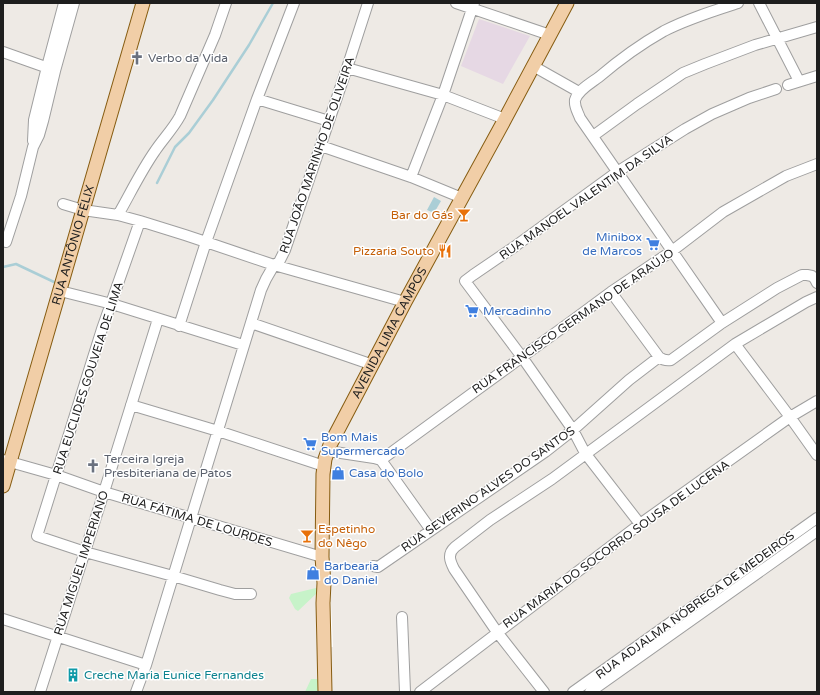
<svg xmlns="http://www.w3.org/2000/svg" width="820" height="695" font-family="'Varela Round',sans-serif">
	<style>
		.industrial { fill: #e6d8e4 }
		.park { fill: #c7f3c9 }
		.water { fill: #aaced6 }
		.pier { fill: #fff }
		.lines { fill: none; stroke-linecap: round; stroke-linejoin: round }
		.stream { stroke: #aaced6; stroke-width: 2.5 }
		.minor-casing { stroke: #9f9f9f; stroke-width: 12 }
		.major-casing { stroke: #865c11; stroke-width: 15 }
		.minor { stroke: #fff; stroke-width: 10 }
		.major { stroke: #f1cea7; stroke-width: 13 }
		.labels { text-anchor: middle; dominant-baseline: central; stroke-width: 3; stroke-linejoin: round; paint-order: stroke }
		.worship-label { font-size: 12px; fill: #5b616d; stroke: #fff; text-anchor: start }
		.street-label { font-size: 12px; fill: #1e1e1e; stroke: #fff }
		.food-label { font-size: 12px; fill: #c56008; stroke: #fff; text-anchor: end }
		.shop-label { font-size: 12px; fill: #366cbe; stroke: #fff; text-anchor: start }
		.culture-label { font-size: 12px; fill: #0d838f; stroke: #fff; text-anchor: start }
	</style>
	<rect width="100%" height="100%" fill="#eeeae5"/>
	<path class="industrial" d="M 479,19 L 530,36 L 503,84 L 461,66 Z"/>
	<path class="park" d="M 316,588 L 318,589 L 318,592 L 298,611 L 295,609 L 289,598 L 291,594 Z
		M 311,679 L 318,679 L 318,690 L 316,692 L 305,692 Z"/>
	<path class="water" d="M 434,197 L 441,201 L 434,213 L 427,210 Z"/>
	<path class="pier" d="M 316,602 L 331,602 L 333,647 L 317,648 Z"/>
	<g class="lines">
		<path class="stream" d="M 157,183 L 175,147 L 189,133 L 213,100 L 249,45 L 273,3
			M 3,267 L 16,264 L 54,282"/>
		<g class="minor-casing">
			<path id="minor" d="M 456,3 L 550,35
				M 759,3 L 799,81
				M 3,52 L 51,69
				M 533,66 L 579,92
				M 347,68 L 443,95 L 505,119
				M 788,85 L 817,76
				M 257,99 L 329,121
				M 593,136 L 637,104 L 683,73 L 705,64 L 755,45 L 817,27
				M 33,141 L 34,120 L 47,67 L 64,3
				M 321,146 L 411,177 L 462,198
				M 411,177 L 443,95 L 474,3
				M 63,204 L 83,210 L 118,215 L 140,221 L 185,235 L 206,242 L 274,265 L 405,302
				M 118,215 C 130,194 141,171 155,151 C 163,139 173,129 180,116 L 215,35 L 226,3
				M 140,221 L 102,329 L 37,536 L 85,552 L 173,576 L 220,590 L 235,594 L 251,594
				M 6,242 L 21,196 L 33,147 L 39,135 L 43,121 L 55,71 L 74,3
				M 60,291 L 112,304 L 243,345
				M 611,292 L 659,357 C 663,360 666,361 671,360 L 722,323 L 777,288 L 802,275 L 807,275 L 812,276 L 815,279 L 817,283
				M 251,323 L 373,365
				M 722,323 L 580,118 C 578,112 574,107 575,100 C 578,90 591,83 599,77 C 619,60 641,44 664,31 C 687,19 713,11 738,3
				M 179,326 L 206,242 L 257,99 L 294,3
				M 735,344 L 790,417 L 817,455
				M 131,405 L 218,431 L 324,466
				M 328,451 L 374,458 L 381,460 L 522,357 L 569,323 L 611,292 L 672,251 L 723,212 L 786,176 L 817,164
				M 3,460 L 56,475 L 104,492 L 322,557
				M 381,460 L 431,530
				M 640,524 L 585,453 L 573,430 L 522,357 L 465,281 L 473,275 L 514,247 L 617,172 L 685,129 L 712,114 L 749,98 L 776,89
				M 373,566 L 378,567 L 545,452 L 573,430 L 629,380 L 659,357
				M 402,617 L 405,692
				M 3,619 L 146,665
				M 40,692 L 104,492 L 158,319
				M 136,692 L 146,665 L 191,518 L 261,290 L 266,279 L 274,265 L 279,262 L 285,250 L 347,68 L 368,3
				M 420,692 L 640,524 L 790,417 L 817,401
				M 544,692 L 497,632 L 454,569 C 450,561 447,554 455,547 L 490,520 L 552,479 L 735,344 L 806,302 L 817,297
				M 573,692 L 817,518
				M 590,692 L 817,531"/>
		</g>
		<g class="major-casing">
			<g id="major">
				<path id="s1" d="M 3,486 L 143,3"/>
				<path id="s2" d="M 325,692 L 323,603 L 324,583 L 322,557 L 323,474 L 325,459 L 330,445 L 405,302 L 505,119 L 567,3"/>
			</g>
		</g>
		<use href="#minor" class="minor"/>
		<use href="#major" class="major"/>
	</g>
	<defs>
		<g id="church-bare" transform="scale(1.08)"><path d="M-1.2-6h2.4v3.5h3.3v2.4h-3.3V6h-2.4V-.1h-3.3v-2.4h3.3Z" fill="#6b7280" stroke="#fff" stroke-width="2.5" paint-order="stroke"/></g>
		<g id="bar-bare" transform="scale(1.08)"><path d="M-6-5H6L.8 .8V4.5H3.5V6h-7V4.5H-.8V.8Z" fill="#e8710a" stroke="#fff" stroke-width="2.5" paint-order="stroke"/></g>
		<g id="supermarket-bare" transform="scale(1.08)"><path d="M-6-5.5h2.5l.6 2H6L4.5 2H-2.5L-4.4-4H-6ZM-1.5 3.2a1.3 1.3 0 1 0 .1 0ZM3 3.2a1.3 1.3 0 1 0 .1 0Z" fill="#3f7fe0" stroke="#fff" stroke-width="2.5" paint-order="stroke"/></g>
		<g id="restaurant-bare" transform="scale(1.08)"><path d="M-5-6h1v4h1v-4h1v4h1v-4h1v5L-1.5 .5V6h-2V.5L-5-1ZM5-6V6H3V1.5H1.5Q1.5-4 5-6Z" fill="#e8710a" stroke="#fff" stroke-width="2.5" paint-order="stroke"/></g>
		<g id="shop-bare" transform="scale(1.08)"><path d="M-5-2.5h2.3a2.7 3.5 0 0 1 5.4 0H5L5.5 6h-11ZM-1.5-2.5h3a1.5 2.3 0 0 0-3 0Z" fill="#3f7fe0" stroke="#fff" stroke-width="2.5" paint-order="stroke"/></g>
		<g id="building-bare" transform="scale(1.08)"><path d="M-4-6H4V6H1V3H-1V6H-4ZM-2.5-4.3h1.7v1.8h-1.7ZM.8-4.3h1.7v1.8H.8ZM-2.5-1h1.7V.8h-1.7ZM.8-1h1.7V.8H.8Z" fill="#0f9aa8" stroke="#fff" stroke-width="2.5" paint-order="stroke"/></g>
	</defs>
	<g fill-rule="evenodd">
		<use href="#church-bare" x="137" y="58"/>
		<use href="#bar-bare" x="464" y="215"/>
		<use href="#supermarket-bare" x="653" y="244"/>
		<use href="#restaurant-bare" x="445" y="251"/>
		<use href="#supermarket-bare" x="472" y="311"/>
		<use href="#supermarket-bare" x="310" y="444"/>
		<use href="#church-bare" x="93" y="466"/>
		<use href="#shop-bare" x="338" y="473"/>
		<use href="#bar-bare" x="307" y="536"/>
		<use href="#shop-bare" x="313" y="573"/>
		<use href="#building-bare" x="73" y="675"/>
	</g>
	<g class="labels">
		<g class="worship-label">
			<text x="148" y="58">Verbo da Vida</text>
			<text x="104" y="459">Terceira Igreja<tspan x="104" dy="14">Presbiteriana de Patos</tspan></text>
		</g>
		<g class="street-label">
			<text transform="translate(317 155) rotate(-71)">RUA JOÃO MARINHO DE OLIVEIRA</text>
			<text transform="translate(586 197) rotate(-35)">RUA MANOEL VALENTIM DA SILVA</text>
			<text stroke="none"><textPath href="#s1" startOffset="251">RUA ANTÔNIO FÉLIX</textPath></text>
			<text transform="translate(573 321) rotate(-35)">RUA FRANCISCO GERMANO DE ARAÚJO</text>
			<text stroke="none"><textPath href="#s2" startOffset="375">AVENIDA LIMA CAMPOS</textPath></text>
			<text transform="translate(88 378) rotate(-72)">RUA EUCLIDES GOUVEIA DE LIMA</text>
			<text transform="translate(488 489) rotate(-35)">RUA SEVERINO ALVES DO SANTOS</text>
			<text transform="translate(197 520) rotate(17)">RUA FÁTIMA DE LOURDES</text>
			<text transform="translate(616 544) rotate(-36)">RUA MARIA DO SOCORRO SOUSA DE LUCENA</text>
			<text transform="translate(81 563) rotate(-72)">RUA MIGUEL IMPERIANO</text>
			<text transform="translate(695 605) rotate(-36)">RUA ADJALMA NÓBREGA DE MEDEIROS</text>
		</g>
		<g class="food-label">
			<text x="453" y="215">Bar do Gás</text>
			<text x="434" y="251">Pizzaria Souto</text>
			<text x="318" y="529" text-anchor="start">Espetinho<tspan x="318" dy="14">do Nêgo</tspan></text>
		</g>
		<g class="shop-label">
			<text x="642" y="237" text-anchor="end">Minibox<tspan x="642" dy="14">de Marcos</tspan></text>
			<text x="483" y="311">Mercadinho</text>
			<text x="321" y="437">Bom Mais<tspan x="321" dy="14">Supermercado</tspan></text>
			<text x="349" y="473">Casa do Bolo</text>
			<text x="324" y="566">Barbearia<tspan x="324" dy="14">do Daniel</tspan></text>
		</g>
		<g class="culture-label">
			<text x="84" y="675">Creche Maria Eunice Fernandes</text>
		</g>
	</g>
	<rect width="820" height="695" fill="none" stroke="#1e1e1e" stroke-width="8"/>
</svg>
